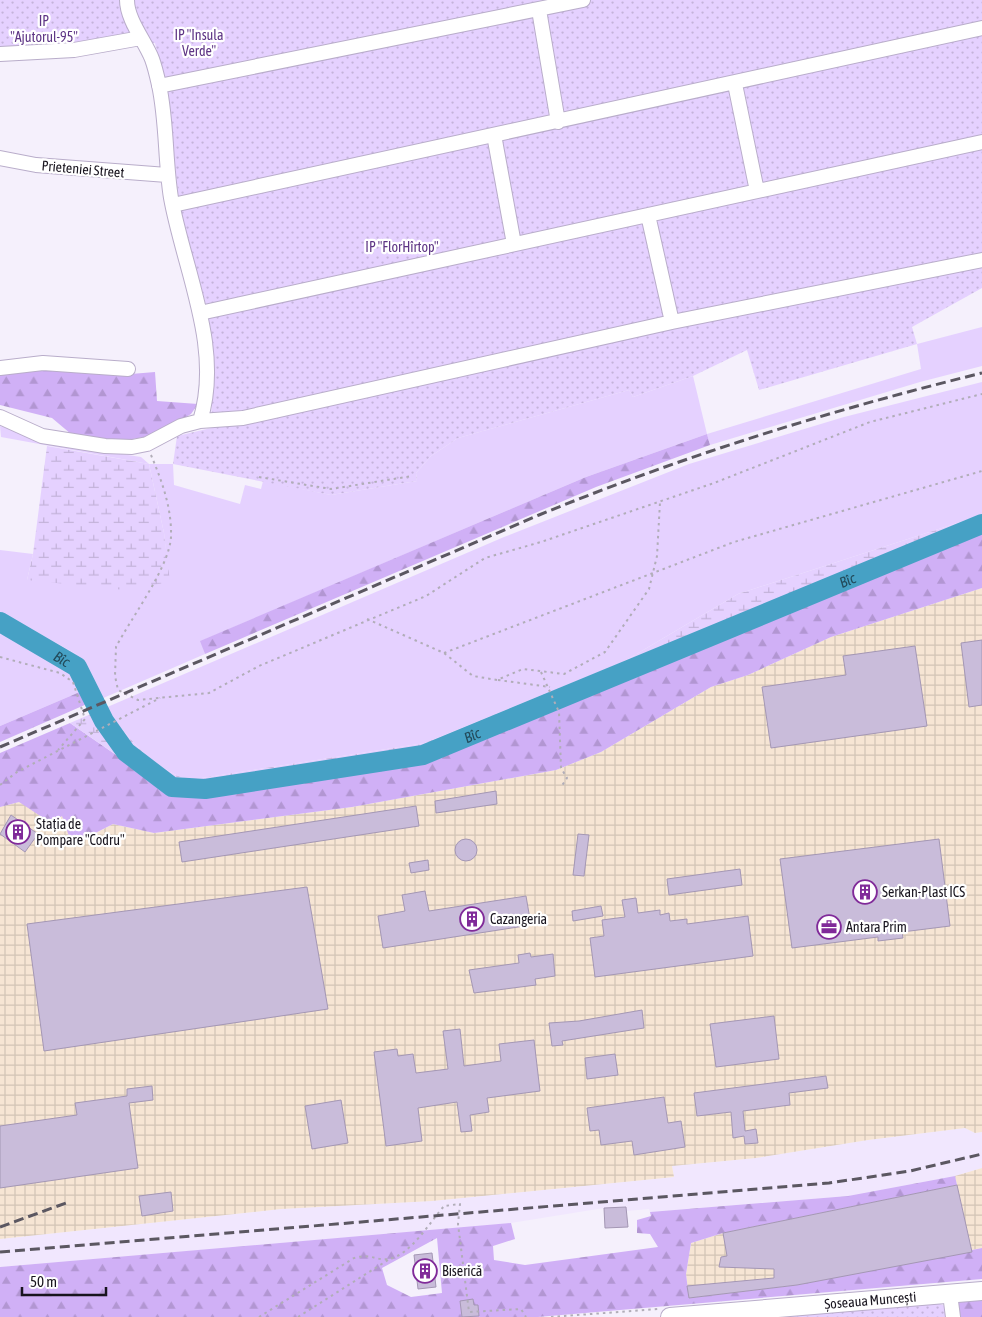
<svg xmlns="http://www.w3.org/2000/svg" width="982" height="1317" font-family="'Asap Condensed',sans-serif">
	<style>
		.built { fill: #f1e7fe }
		.industrial { fill: url(#industrial-grid) }
		.green { fill: #e5d1ff }
		.forest { fill: url(#forest-firs); fill-rule: evenodd }
		.wetland { fill: url(#wetland-marsh) }
		.garden { fill: url(#garden-dots) }
		.lines { fill: none; stroke-linecap: round; stroke-linejoin: round }
		.river { stroke: #46a1c5; stroke-width: 20 }
		.building { fill: #c9bcda; stroke: #a497b4 }
		.minor-casing { stroke: #b9adca; stroke-width: 16 }
		.major-casing { stroke: #b9adca; stroke-width: 20 }
		.path { stroke: #b1adb8; stroke-width: 2; stroke-dasharray: 2.5 4; stroke-linecap: butt }
		.minor { stroke: #fff; stroke-width: 14 }
		.major { stroke: #fff; stroke-width: 18 }
		.rail { stroke: #5b5761; stroke-width: 3; stroke-dasharray: 10 5; stroke-linecap: butt }
		.labels { text-anchor: middle; dominant-baseline: central; stroke-width: 4.5; stroke-linejoin: round; paint-order: stroke }
		.park-label { font-size: 14px; fill: #5e3585; stroke: #fff }
		.street-label { font-size: 14px; fill: #18141e; stroke: #fff }
		.poi-label { font-size: 14px; fill: #18141e; stroke: #fff; text-anchor: start }
		.water-label { font-size: 15px; font-style: italic; fill: #234b5b; stroke: #fff }
	</style>
	<defs>
		<pattern id="industrial-grid" width="8" height="8" patternUnits="userSpaceOnUse" patternTransform="scale(1.25)"><rect width="8" height="8" fill="#f6e5d4"/><path d="M0 4h8M4 0v8" fill="none" stroke="#d2c4b6"/></pattern>
		<pattern id="forest-firs" width="22" height="20" patternUnits="userSpaceOnUse" patternTransform="scale(1.25)"><rect width="22" height="20" fill="#d0b0f6"/><path d="M5 1l3.5 6h-7zM16 11l3.5 6h-7z" fill="#b296d2"/></pattern>
		<pattern id="wetland-marsh" width="20" height="14" patternUnits="userSpaceOnUse" patternTransform="scale(1.25)"><rect width="20" height="14" fill="#e5d1ff"/><path d="M1 5h8M5 5V1M11 12h8M15 12V8" fill="none" stroke="#c4b3da"/></pattern>
		<pattern id="garden-dots" width="8" height="8" patternUnits="userSpaceOnUse" patternTransform="scale(1.25)"><rect width="8" height="8" fill="#e5d1ff"/><path d="M2 2h.1M6 6h.1" fill="none" stroke="#c4b3da" stroke-width="1.8" stroke-linecap="round"/></pattern>
	</defs>
	<rect width="100%" height="100%" fill="#f5f0fc"/>
	<path class="built" d="M 965,1128 L 975,1133 L 982,1132 L 982,1168 L 955,1176 L 848,1196 L 650,1212 L 649,1209 L 627,1211 L 626,1207 L 604,1208 L 511,1223 L 458,1228 L 0,1267 L 0,1239 L 281,1209 L 432,1201 L 674,1177 L 672,1166 L 756,1158 L 868,1140 Z"/>
	<path class="industrial" d="M 982,588 L 982,1132 L 975,1133 L 965,1128 L 868,1140 L 756,1158 L 672,1166 L 674,1177 L 432,1201 L 281,1209 L 0,1239 L 0,807 L 19,802 L 62,815 L 73,845 L 113,824 L 154,833 L 352,807 L 556,770 L 601,752 L 711,687 L 748,675 L 831,637 Z
		M 982,1168 L 982,1248 L 797,1285 L 689,1298 L 686,1274 L 691,1243 L 723,1233 L 957,1185 L 955,1176 Z"/>
	<path class="green" d="M 982,327 L 982,366 L 920,382 L 710,445 L 707,434 L 586,477 L 201,641 L 205,654 L 101,699 L 76,654 L 0,612 L 0,550 L 33,554 L 27,580 L 169,582 L 164,533 L 149,464 L 1,437 L 0,426 L 76,447 L 141,457 L 149,464 L 173,464 L 174,485 L 240,504 L 245,485 L 261,489 L 263,481 L 331,495 L 417,481 L 416,473 L 431,456 L 458,438 L 629,390 L 633,397 L 693,376 L 707,434 L 921,369 L 917,344 Z
		M 982,382 L 982,515 L 738,594 L 623,662 L 425,743 L 189,780 C 151,768 129,738 105,708 L 504,537 L 689,464 L 844,417 Z
		M 0,634 L 15,639 L 74,673 L 82,691 L 0,726 Z"/>
	<path class="forest" d="M 59,368 L 131,374 L 155,372 L 157,401 L 198,404 L 191,414 L 171,426 L 144,437 L 122,441 L 71,434 L 52,418 L 0,405 L 0,371 Z
		M 707,434 L 710,445 L 596,487 L 205,654 L 200,641 L 586,477 Z
		M 982,530 L 982,588 L 831,637 L 748,675 L 711,687 L 601,752 L 556,770 L 352,807 L 154,833 L 113,824 L 72,845 L 62,816 L 51,823 L 19,802 L 0,807 L 0,753 L 70,723 L 171,793 L 197,795 L 419,761 Z
		M 82,691 L 87,704 L 0,742 L 0,726 Z
		M 955,1176 L 957,1185 L 723,1233 L 691,1243 L 686,1274 L 689,1298 L 797,1285 L 982,1248 L 982,1279 L 538,1317 L 0,1317 L 0,1267 L 511,1223 L 515,1239 L 493,1246 L 494,1260 L 525,1265 L 658,1247 L 650,1234 L 637,1233 L 637,1220 L 651,1216 L 650,1212 L 848,1196 ZM 437,1238 L 442,1293 L 411,1297 L 387,1285 L 382,1268 Z
		M 982,1300 L 982,1317 L 956,1317 L 955,1308 L 958,1302 Z"/>
	<path class="wetland" d="M 47,446 L 149,464 L 164,533 L 170,582 L 125,590 L 27,580 L 33,554 Z
		M 982,515 L 982,530 L 419,761 L 197,795 L 171,793 L 70,723 L 105,708 C 129,738 151,768 189,780 L 425,743 L 623,662 L 738,594 Z
		M 0,612 L 76,654 L 88,667 L 101,699 L 87,704 L 74,673 L 15,639 L 0,634 Z"/>
	<path class="garden" d="M 0,0 L 982,0 L 982,288 L 912,327 L 917,344 L 759,390 L 747,350 L 693,376 L 633,397 L 629,390 L 458,438 L 431,456 L 416,473 L 417,481 L 331,495 L 173,464 L 177,436 L 211,428 L 213,356 L 205,301 L 180,209 L 166,93 L 155,43 L 75,54 L 0,59 Z
		M 937,1303 L 943,1305 L 947,1309 L 947,1317 L 766,1317 Z"/>
	<g class="lines">
		<path class="river" id="s1" d="M 0,622 L 77,667 L 104,721 L 126,752 L 172,787 L 205,789 L 423,755 L 982,524"/>
	</g>
	<path class="building" d="M 982,640 L 982,705 L 969,707 L 961,643 Z
		M 915,646 L 927,726 L 771,748 L 762,687 L 846,675 L 843,656 Z
		M 496,791 L 497,804 L 436,813 L 435,801 Z
		M 416,806 L 419,826 L 182,862 L 179,842 Z
		M 11,815 L 38,834 L 25,852 L 0,834 Z
		M 578,834 L 589,835 L 584,876 L 573,875 Z
		M455 850a11 11 0 1 1 22 0a11 11 0 1 1-22 0Z
		M 939,839 L 950,926 L 902,932 L 903,938 L 878,941 L 878,937 L 792,948 L 780,859 Z
		M 428,860 L 429,870 L 411,873 L 409,863 Z
		M 740,869 L 742,885 L 669,895 L 667,879 Z
		M 307,887 L 328,1009 L 44,1051 L 27,924 Z
		M 425,891 L 429,911 L 526,896 L 531,925 L 383,948 L 378,916 L 405,911 L 402,895 Z
		M 636,898 L 638,913 L 660,910 L 660,915 L 669,913 L 670,921 L 687,919 L 687,924 L 748,916 L 753,956 L 595,977 L 590,938 L 604,936 L 602,920 L 625,917 L 622,900 Z
		M 601,906 L 603,916 L 573,921 L 572,911 Z
		M 530,953 L 531,957 L 553,954 L 555,976 L 535,979 L 536,985 L 474,993 L 469,970 L 519,963 L 518,955 Z
		M 642,1010 L 644,1028 L 562,1041 L 563,1045 L 552,1046 L 549,1023 L 579,1021 Z
		M 774,1016 L 779,1059 L 716,1067 L 710,1024 Z
		M 460,1029 L 464,1066 L 501,1061 L 499,1044 L 534,1040 L 540,1091 L 487,1098 L 489,1112 L 470,1115 L 472,1131 L 461,1132 L 457,1102 L 418,1108 L 422,1141 L 386,1146 L 374,1052 L 397,1049 L 398,1056 L 413,1054 L 416,1073 L 448,1069 L 443,1031 Z
		M 615,1054 L 618,1075 L 587,1079 L 585,1058 Z
		M 826,1076 L 828,1088 L 789,1093 L 790,1105 L 743,1111 L 745,1131 L 756,1129 L 758,1143 L 745,1144 L 744,1136 L 733,1138 L 731,1112 L 697,1116 L 694,1093 Z
		M 152,1086 L 153,1100 L 129,1103 L 138,1168 L 0,1188 L 0,1126 L 77,1115 L 75,1103 L 127,1096 L 127,1089 Z
		M 664,1097 L 668,1123 L 681,1121 L 685,1147 L 634,1155 L 632,1141 L 601,1145 L 599,1130 L 590,1131 L 587,1108 Z
		M 341,1100 L 348,1143 L 312,1149 L 305,1106 Z
		M 957,1185 L 972,1252 L 797,1285 L 689,1298 L 687,1286 L 774,1278 L 774,1269 L 719,1267 L 721,1257 L 727,1256 L 723,1233 Z
		M 171,1192 L 173,1211 L 142,1216 L 139,1196 Z
		M 626,1207 L 628,1227 L 605,1228 L 604,1208 Z
		M 432,1253 L 436,1287 L 418,1289 L 414,1255 Z
		M 473,1299 L 474,1305 L 478,1305 L 479,1316 L 462,1317 L 460,1301 Z"/>
	<g class="lines">
		<g class="minor-casing">
			<path id="minor" d="M 127,0 C 127,20 145,41 152,59 C 155,67 157,76 159,85 C 167,122 165,161 171,198 C 184,270 223,348 200,421
				M 539,10 L 558,122
				M 0,54 L 74,50 L 141,38
				M 735,84 L 757,191
				M 159,86 L 583,0
				M 494,135 L 514,244
				M 0,158 L 36,165 L 167,175
				M 173,205 L 982,28
				M 648,215 L 672,322
				M 200,313 L 982,142
				M 0,368 L 43,363 L 128,369
				M 0,417 L 42,436 L 105,446 L 132,447 L 147,444 L 181,426 L 200,421 L 243,418 L 672,322 L 982,260
				M 950,1294 L 953,1317"/>
		</g>
		<g class="major-casing">
			<g id="major">
				<path id="s2" d="M 670,1317 L 982,1291"/>
			</g>
		</g>
		<path class="path" d="M 151,455 C 162,481 172,509 171,537 C 169,568 131,618 116,647 L 115,676 L 118,690 L 138,700 L 209,693 L 259,666 L 426,596 L 485,558 L 541,542 L 714,483 L 870,422 L 982,394
			M 259,477 L 331,489 L 412,476
			M 367,619 L 444,653 L 473,676 L 497,680 L 523,669 L 564,674 L 605,652 L 649,589 L 657,556 L 660,502
			M 444,653 L 734,542 L 982,471
			M 0,657 L 60,673 L 73,682 L 85,719 L 58,750
			M 541,672 L 559,712 L 561,768 L 567,778 L 561,787
			M 498,680 L 550,687
			M 0,785 L 17,772 L 160,698
			M 259,1317 L 354,1258 C 372,1253 376,1261 388,1259 C 409,1257 431,1221 444,1206 L 460,1204 L 458,1224 L 469,1312 L 521,1309 L 526,1317
			M 298,1317 L 388,1260
			M 551,1317 L 658,1309"/>
		<use href="#minor" class="minor"/>
		<use href="#major" class="major"/>
		<path class="rail" d="M 0,747 L 539,515 C 683,456 831,410 982,373
			M 0,1227 L 66,1203
			M 0,1252 L 829,1183 L 910,1171 L 982,1154"/>
	</g>
	<defs>
		<g id="building-ring" transform="scale(1.25)"><circle r="9.5" fill="#fff" stroke="#802a99" stroke-width="1.5"/><path d="M-4-6H4V6H1V3H-1V6H-4ZM-2.5-4.3h1.7v1.8h-1.7ZM.8-4.3h1.7v1.8H.8ZM-2.5-1h1.7V.8h-1.7ZM.8-1h1.7V.8H.8Z" fill="#802a99"/></g>
		<g id="office-ring" transform="scale(1.25)"><circle r="9.5" fill="#fff" stroke="#802a99" stroke-width="1.5"/><path d="M-6-3h4V-5.5h4V-3h4V5H-6ZM-1-4.5V-3h2v-1.5ZM-6 0V1H6V0Z" fill="#802a99"/></g>
	</defs>
	<g fill-rule="evenodd">
		<use href="#building-ring" x="18" y="832"/>
		<use href="#building-ring" x="865" y="892"/>
		<use href="#building-ring" x="472" y="919"/>
		<use href="#office-ring" x="829" y="927"/>
		<use href="#building-ring" x="425" y="1271"/>
	</g>
	<g class="labels">
		<g class="park-label">
			<text x="44" y="21">IP<tspan x="44" dy="16">"Ajutorul-95"</tspan></text>
			<text x="199" y="35">IP "Insula<tspan x="199" dy="16">Verde"</tspan></text>
			<text x="402" y="247">IP "FlorHîrtop"</text>
		</g>
		<g class="street-label">
			<text transform="translate(83 169) rotate(5)">Prieteniei Street</text>
			<text stroke="none"><textPath href="#s2" startOffset="201">Șoseaua Muncești</textPath></text>
		</g>
		<g class="poi-label">
			<text x="36" y="824">Stația de<tspan x="36" dy="16">Pompare "Codru"</tspan></text>
			<text x="882" y="892">Serkan-Plast ICS</text>
			<text x="490" y="919">Cazangeria</text>
			<text x="846" y="927">Antara Prim</text>
			<text x="442" y="1271">Biserică</text>
		</g>
		<g class="water-label">
			<text stroke="none"><textPath href="#s1" startOffset="958">Bîc</textPath></text>
			<text stroke="none"><textPath href="#s1" startOffset="72">Bîc</textPath></text>
			<text stroke="none"><textPath href="#s1" startOffset="552">Bîc</textPath></text>
		</g>
	</g>
	<path d="M22 1287v8h84v-8" fill="none" stroke="#18141e" stroke-width="2.5"/>
	<text x="30" y="1287" font-size="15" fill="#18141e" stroke="#ffffff" stroke-width="4" paint-order="stroke">50 m</text>
</svg>
